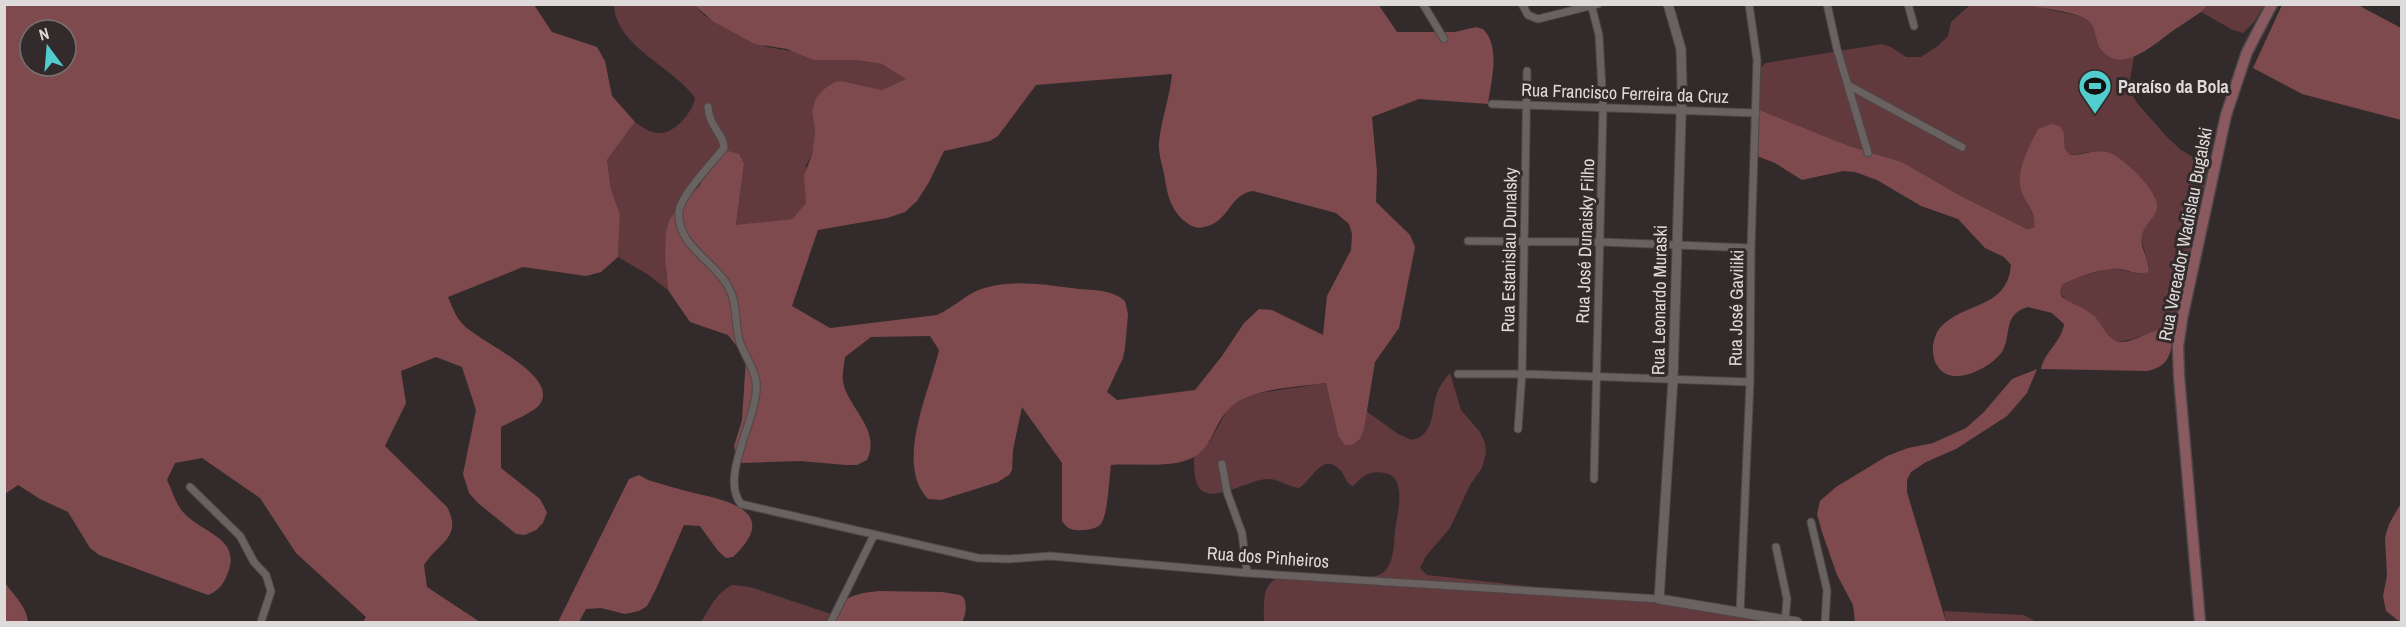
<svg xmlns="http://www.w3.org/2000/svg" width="2406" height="627" font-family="'Archivo Narrow',sans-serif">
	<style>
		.green { fill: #623a3d }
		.forest { fill: #7e4a4d; fill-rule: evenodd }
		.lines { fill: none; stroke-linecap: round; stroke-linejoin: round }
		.minor-casing { stroke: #4d4747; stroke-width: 9 }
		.tertiary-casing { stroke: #4d4747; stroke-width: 11 }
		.secondary-casing { stroke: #4d4747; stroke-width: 13 }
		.minor { stroke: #6a6161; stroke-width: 7 }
		.tertiary { stroke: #6a6161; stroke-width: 9 }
		.secondary { stroke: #8a5a60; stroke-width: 10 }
		.labels { text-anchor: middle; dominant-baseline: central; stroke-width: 6; stroke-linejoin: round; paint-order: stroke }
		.poi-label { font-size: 18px; font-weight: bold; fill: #dfdada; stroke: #332b2b; text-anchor: start }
		.street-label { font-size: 18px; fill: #dfdada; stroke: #332b2b }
	</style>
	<rect width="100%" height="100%" fill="#332b2b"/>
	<path class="green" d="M 614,5 L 694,5 L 705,16 L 767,47 L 797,52 L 813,60 L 856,60 L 882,64 L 907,79 L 882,90 L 842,81 L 824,89 L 817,98 L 812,111 L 815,131 L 812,155 L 806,165 L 806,204 L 792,219 L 736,226 L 744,164 L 706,170 C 700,184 692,193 683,205 C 662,235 665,257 668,290 L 647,274 L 618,257 L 620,214 L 611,189 L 607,160 L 635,122 C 642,127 649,132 657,133 C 673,136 693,112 695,98 C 674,67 616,47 614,5 Z
		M 1970,5 L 2028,5 L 2083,17 L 2093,24 L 2102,51 L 2109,56 L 2119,58 L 2134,57 L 2129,84 L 2130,91 L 2137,103 L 2166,136 L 2181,150 L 2200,161 L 2208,171 L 2208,187 L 2174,326 C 2152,327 2134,345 2112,340 C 2103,331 2097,319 2087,311 C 2078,304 2065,303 2060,292 L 2062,285 L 2073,279 L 2111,268 L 2140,274 L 2149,266 L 2141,239 L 2143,231 L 2154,215 L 2155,196 L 2126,163 L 2098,151 L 2070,155 L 2065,149 L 2064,133 L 2023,195 L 2036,221 L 2034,229 L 2027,229 L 1961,196 L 1902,162 L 1849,146 L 1757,109 L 1759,69 L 1766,63 L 1882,44 L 1891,47 L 1906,57 L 1921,57 L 1939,45 L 1948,36 L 1951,22 Z
		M 2208,5 L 2264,5 L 2254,22 L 2243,33 L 2233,30 L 2201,12 Z
		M 1450,373 L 1461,410 L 1480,432 L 1485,443 L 1486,453 L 1482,468 L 1470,485 L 1450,528 L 1426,556 L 1420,568 L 1427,575 L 1652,600 L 1774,622 L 1264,622 C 1264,605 1261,583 1280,577 L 1368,578 C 1376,576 1383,575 1388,567 C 1394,557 1394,542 1395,531 C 1397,514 1408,477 1385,473 C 1369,470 1364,475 1353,486 C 1345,483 1346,477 1341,471 C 1323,450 1312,480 1299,488 C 1288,487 1279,479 1268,479 C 1249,478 1204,511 1196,481 C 1194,474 1194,465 1194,457 L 1210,441 L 1229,407 L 1253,394 L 1326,383 L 1338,435 L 1364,429 L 1366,411 L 1398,434 L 1412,440 C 1435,435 1431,411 1437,393 C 1440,385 1445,379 1450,373 Z
		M 732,585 L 750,587 L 831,614 L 829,622 L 701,622 C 710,608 716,593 732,585 Z
		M 1944,611 L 2024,615 L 2036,622 L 1946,622 Z"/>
	<path class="forest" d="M 5,4 L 534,5 L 552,32 L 597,47 L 605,61 L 612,96 L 635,122 L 607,160 L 611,189 L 620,214 L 618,257 L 601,272 L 586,276 L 523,267 L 448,297 C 451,304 455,315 460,321 C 474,341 560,373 540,404 C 535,412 510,422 501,427 L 501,468 L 540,499 L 547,512 L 543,523 L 536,530 L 525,535 L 516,534 L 478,503 L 469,493 L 463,474 L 476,410 L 462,367 L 436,357 L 401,371 L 406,403 L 385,446 L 447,507 C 463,537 439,542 424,565 L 427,587 L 480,622 L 484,622 L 363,622 L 366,617 L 296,553 L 260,498 L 202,458 L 175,463 L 167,480 C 172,490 176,505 184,513 C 203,534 243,538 227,575 C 223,585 218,591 208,595 L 99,555 L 90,548 L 68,512 L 40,499 L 18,485 L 5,494 ZM 30,30 L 66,30 L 66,66 L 30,66 Z
		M 1378,4 L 1397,32 L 1455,32 L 1476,27 L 1483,29 C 1501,47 1491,81 1488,104 L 1419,99 L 1372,117 L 1377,172 L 1376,202 L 1410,235 L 1415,247 L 1399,328 L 1375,362 L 1364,429 L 1360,439 L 1352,445 L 1345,445 L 1338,435 L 1326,383 C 1298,387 1249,388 1229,409 C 1214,423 1213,446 1194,457 C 1172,469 1136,463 1111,465 C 1109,478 1108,517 1100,525 C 1095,529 1088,530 1082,530 C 1073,531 1067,529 1062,521 L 1062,463 L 1022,407 L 1013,450 L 1012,470 L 1009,475 L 998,482 L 941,500 L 928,499 C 894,464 930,390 939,350 L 930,336 L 871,337 L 845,357 C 844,365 842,374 843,381 C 846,406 882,429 867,460 L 857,465 L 846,465 L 800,461 L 742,463 L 736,455 L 734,446 L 742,420 L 746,358 L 728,335 L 690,322 L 668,290 L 665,256 L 666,232 L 669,221 L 675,212 L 700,185 L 706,170 L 720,154 L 728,151 L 739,154 L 744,164 L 736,225 L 792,219 L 806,203 L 804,175 L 812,155 L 815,131 L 812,111 L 816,98 L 824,89 L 835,82 L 842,81 L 882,90 L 906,79 L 882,64 L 856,60 L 813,60 L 787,49 L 755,44 L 714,22 L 694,5 ZM 1172,74 C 1170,97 1161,120 1159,142 C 1158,155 1163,166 1165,179 C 1167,193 1170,206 1180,217 C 1186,223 1195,230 1204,227 C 1230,222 1229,194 1253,191 L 1336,213 L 1349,224 L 1352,234 L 1351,250 L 1327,296 L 1323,335 L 1272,310 L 1259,309 L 1244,323 L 1222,356 L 1195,390 L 1117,400 L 1107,392 L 1123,358 L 1125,348 L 1128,314 L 1125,301 C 1110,288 1091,291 1072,288 C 1042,284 1010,279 981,289 C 965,295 953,308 937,315 L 830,328 L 792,306 L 818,230 L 887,218 L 905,212 L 917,201 L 929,182 L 944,151 L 990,141 L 998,136 L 1036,85 Z
		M 2028,5 L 2208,4 L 2208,5 L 2201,12 C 2191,19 2181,25 2171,32 C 2155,44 2122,74 2102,51 C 2093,40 2099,24 2082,17 C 2066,10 2045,9 2028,5 Z
		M 2282,5 L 2358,5 L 2401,28 L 2401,120 L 2302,94 L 2253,68 Z
		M 1757,109 L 1849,146 L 1902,162 L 1961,196 L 2027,229 L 2034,228 C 2038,211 2021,201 2020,184 C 2018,166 2030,145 2038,129 L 2051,124 L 2060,126 L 2064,133 L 2065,149 L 2070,155 C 2083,155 2095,149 2107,152 C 2121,155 2156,189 2157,204 C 2158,217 2144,224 2142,236 C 2139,249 2151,260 2148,272 C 2137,276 2130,270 2119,269 C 2105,267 2074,278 2062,285 L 2060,292 L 2062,297 C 2072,304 2086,308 2094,316 C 2106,328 2108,346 2129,341 C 2145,336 2157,327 2174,326 C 2171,349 2173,366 2147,371 L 2041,369 C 2045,351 2062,341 2064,324 L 2052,313 L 2028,307 C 2002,314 2012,336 2002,352 C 1990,368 1953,388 1938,367 C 1930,357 1932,337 1940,328 C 1964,301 2007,310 2011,265 L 2004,257 L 1985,248 L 1958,219 L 1921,206 L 1877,180 L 1855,172 L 1843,171 L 1802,180 L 1775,163 L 1757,156 Z
		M 2037,369 L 2027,393 L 2007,416 L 1956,449 L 1926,462 L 1911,472 L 1907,480 L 1907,492 L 1912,509 L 1946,622 L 1855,622 L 1853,605 L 1837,575 L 1822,532 L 1817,514 L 1820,501 L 1836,487 L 1887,456 L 1908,448 L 1933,443 L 1966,428 L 1984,412 L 2012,379 Z
		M 639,475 L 648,480 C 664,485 679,489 694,493 C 731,501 780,513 733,557 L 726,558 L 718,551 L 700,526 L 684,525 L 656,589 L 647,606 L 639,611 L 625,614 L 601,608 L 586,609 L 579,622 L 558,622 L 629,479 Z
		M 2401,503 L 2402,622 L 2400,622 L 2386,611 L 2383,596 L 2387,576 L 2385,537 L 2389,524 Z
		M 5,583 C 15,597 26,605 28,622 L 5,622 Z
		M 879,591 L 942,592 L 960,595 L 964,598 C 967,607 966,614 962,622 L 829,622 C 835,598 857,593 879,591 Z"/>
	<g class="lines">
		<g class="minor-casing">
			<path id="minor" d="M 1423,4 L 1444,39
				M 1522,4 L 1528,15 L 1538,19 L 1598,4
				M 1591,4 L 1599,35 L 1603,108 L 1594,479
				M 1827,4 L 1837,49 L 1868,153
				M 1908,4 L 1914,26
				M 1848,85 L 1962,147
				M 1492,104 L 1756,113
				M 708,107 C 709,127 724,134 724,148 C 713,162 681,195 679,211 C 676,245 714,261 728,286 C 738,303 734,324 740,343 C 745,356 754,368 756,381 C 761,414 718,476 741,504 L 978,558 L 1009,559 L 1050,556 L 1247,573 L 1659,599
				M 1468,241 L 1602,242 L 1751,248
				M 1458,374 L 1522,374 L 1750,382
				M 1518,429 L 1522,374 L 1527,71
				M 1222,464 L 1227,492 L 1242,533 L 1247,573
				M 190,487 L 240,536 L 254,562 L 266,575 L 271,591 L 261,622
				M 1811,522 L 1827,590 L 1825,622
				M 1776,547 L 1787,599 L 1785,621
				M 1740,613 L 1750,382 L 1751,248 L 1757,60 L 1749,4
				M 831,622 L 874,535"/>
		</g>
		<g class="tertiary-casing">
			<path id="tertiary" d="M 1668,4 L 1681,49 L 1682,85 L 1673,379 L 1659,599 L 1797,622"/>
		</g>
		<g class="secondary-casing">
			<path id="secondary" d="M 2200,622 L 2179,376 L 2178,347 L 2182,319 L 2226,115 L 2247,52 L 2272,4"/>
		</g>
		<use href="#minor" class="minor"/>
		<use href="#tertiary" class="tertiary"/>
		<use href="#secondary" class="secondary"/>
	</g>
	<defs>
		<g id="stadium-pin" transform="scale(1.725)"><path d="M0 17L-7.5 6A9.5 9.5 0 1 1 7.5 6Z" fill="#52cdcd" stroke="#332b2b"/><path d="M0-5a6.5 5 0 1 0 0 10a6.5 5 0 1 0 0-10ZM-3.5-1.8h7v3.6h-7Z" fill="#111"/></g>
	</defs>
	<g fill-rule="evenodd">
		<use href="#stadium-pin" x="2095" y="86"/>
	</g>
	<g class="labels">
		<g class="poi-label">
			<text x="2118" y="86">Paraíso da Bola</text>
		</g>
		<g class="street-label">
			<text transform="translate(1625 93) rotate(2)">Rua Francisco Ferreira da Cruz</text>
			<text transform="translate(2185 234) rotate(-79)">Rua Vereador Wadislau Bugalski</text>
			<text transform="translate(1585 241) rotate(-88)">Rua José Dunaisky Filho</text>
			<text transform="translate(1509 250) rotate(-89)">Rua Estanislau Dunalsky</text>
			<text transform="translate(1659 300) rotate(-89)">Rua Leonardo Muraski</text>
			<text transform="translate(1736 308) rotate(-89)">Rua José Gaviliki</text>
			<text transform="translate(1268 557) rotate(4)">Rua dos Pinheiros</text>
		</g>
	</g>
	<rect width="2406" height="627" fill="none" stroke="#dfdada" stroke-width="12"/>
	<g transform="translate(48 48) rotate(344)"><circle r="28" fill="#332b2b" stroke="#787171" stroke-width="1.5"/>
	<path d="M0-4.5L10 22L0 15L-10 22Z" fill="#52cdcd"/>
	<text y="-9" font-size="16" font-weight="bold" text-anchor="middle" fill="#dfdada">N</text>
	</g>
</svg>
